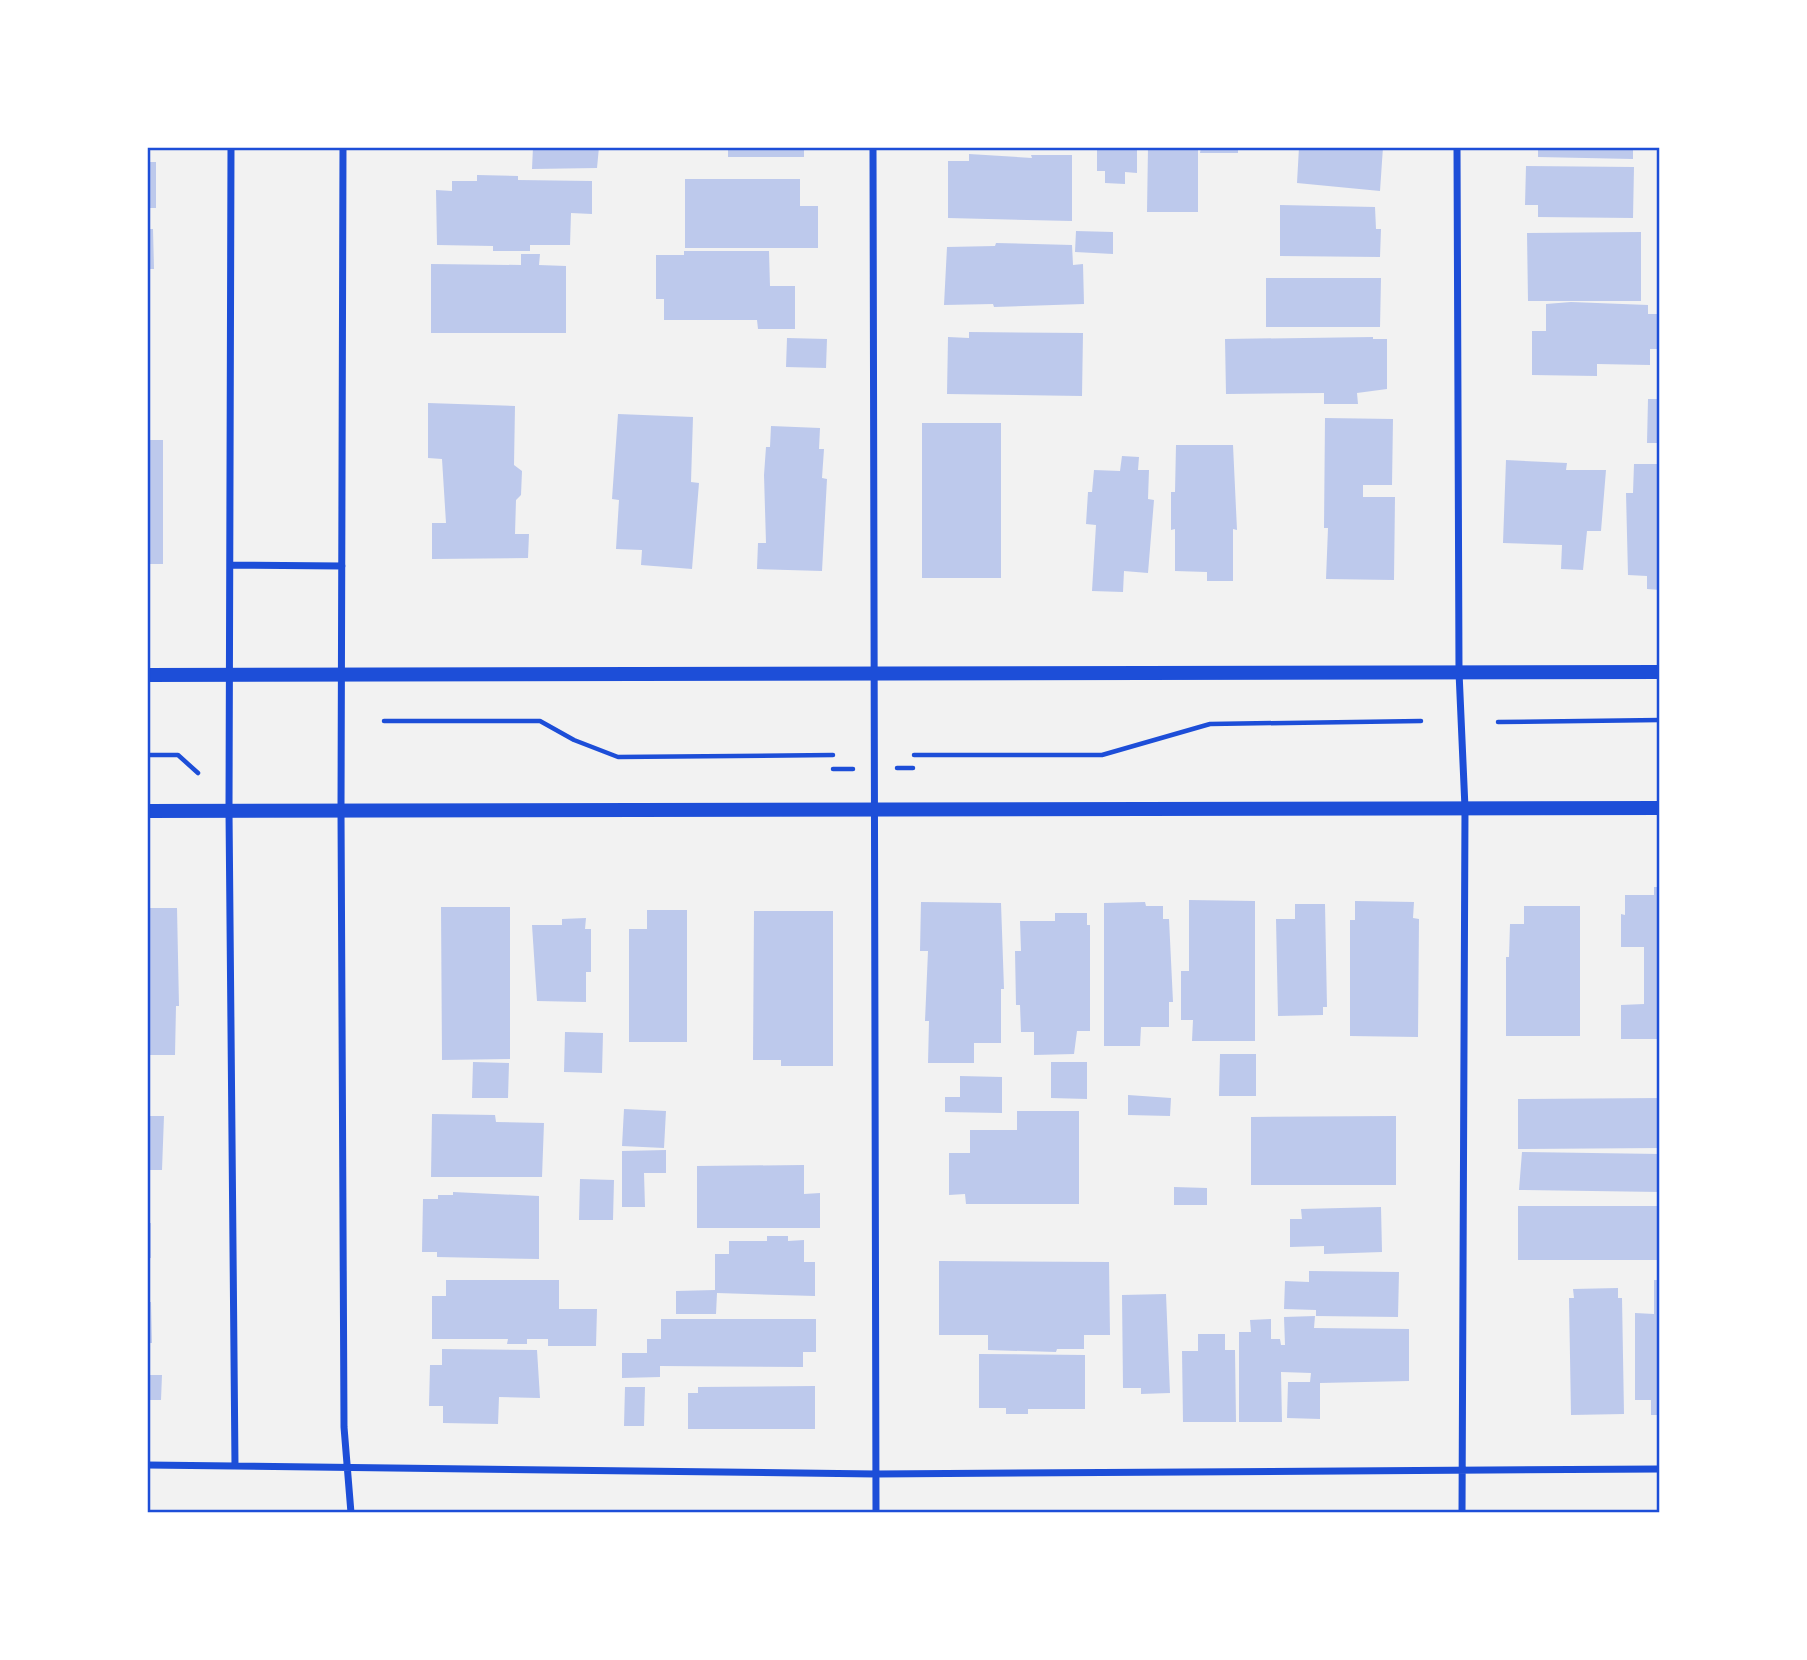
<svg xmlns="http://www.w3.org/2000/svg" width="1807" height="1660" font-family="'Noto Sans',sans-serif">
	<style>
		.building { fill: #bdc9ec }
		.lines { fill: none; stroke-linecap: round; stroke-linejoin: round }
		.path { stroke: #1d4ed8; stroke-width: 4.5 }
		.minor { stroke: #1d4ed8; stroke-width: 7 }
		.secondary { stroke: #1d4ed8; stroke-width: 14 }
		.neatline { fill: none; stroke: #1d4ed8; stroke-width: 2.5 }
	</style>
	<rect width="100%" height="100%" fill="#f2f2f2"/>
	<path class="building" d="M 533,147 L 599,147 L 597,168 L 532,169 Z
		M 728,147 L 804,147 L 804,157 L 728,157 Z
		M 1097,147 L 1137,147 L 1137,173 L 1125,172 L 1125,184 L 1105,183 L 1105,171 L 1097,171 Z
		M 1148,147 L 1198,147 L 1198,212 L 1147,212 Z
		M 1201,147 L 1238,147 L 1238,153 L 1200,153 Z
		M 1299,147 L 1383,147 L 1380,191 L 1297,183 Z
		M 1538,147 L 1633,147 L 1633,159 L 1538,157 Z
		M 969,154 L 1032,158 L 1031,155 L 1072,155 L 1072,221 L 948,218 L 948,161 L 969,161 Z
		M 147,162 L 156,162 L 156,208 L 147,208 Z
		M 1526,166 L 1634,167 L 1633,218 L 1538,217 L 1538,205 L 1525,205 Z
		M 477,175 L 518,176 L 518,180 L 592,181 L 592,214 L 571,213 L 570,245 L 530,245 L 530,251 L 493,251 L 493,246 L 437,245 L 436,190 L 452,191 L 452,181 L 477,181 Z
		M 685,179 L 800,179 L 800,206 L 818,206 L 818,248 L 685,248 Z
		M 1280,205 L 1375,207 L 1376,229 L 1381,229 L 1380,257 L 1280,256 Z
		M 147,229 L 153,229 L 154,269 L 147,269 Z
		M 1076,231 L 1113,232 L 1113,254 L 1075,252 Z
		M 1641,232 L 1641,301 L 1528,301 L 1527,233 Z
		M 996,243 L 1072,245 L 1073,265 L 1083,264 L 1084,304 L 994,307 L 993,304 L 944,305 L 947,247 L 995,246 Z
		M 684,251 L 769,251 L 770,286 L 795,286 L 795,329 L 758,329 L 757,320 L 664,320 L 664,299 L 656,299 L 656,255 L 684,255 Z
		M 521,254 L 540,254 L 539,265 L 566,266 L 566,333 L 431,333 L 431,264 L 521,265 Z
		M 1266,278 L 1381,278 L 1380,327 L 1266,327 Z
		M 1571,302 L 1648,305 L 1648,314 L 1660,314 L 1660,349 L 1650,349 L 1650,365 L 1597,364 L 1597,376 L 1532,375 L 1532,331 L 1546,331 L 1546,304 Z
		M 147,313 L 150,313 L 150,374 L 147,374 Z
		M 969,332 L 1083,333 L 1082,396 L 947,394 L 948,337 L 969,338 Z
		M 1373,337 L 1373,339 L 1387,339 L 1387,389 L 1357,393 L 1358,404 L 1324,404 L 1324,393 L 1226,394 L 1225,339 Z
		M 787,338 L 827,339 L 826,368 L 786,367 Z
		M 1648,399 L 1660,399 L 1660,443 L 1647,443 Z
		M 428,403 L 515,406 L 514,465 L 522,471 L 521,495 L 516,500 L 515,534 L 529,534 L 528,558 L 432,559 L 432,523 L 446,523 L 442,459 L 428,458 Z
		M 618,414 L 693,417 L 691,482 L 699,483 L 692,569 L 641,565 L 642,550 L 616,549 L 619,500 L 612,499 Z
		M 1325,418 L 1393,419 L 1392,485 L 1363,485 L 1363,497 L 1395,497 L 1394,580 L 1326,579 L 1328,528 L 1324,528 Z
		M 922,423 L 1001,423 L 1001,578 L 922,578 Z
		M 771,426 L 820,428 L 819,449 L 824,449 L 822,478 L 827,479 L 822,571 L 757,569 L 758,543 L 766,543 L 764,475 L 766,447 L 770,447 Z
		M 147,440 L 163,440 L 163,564 L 147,564 Z
		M 1176,445 L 1233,445 L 1237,530 L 1233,529 L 1233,581 L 1207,581 L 1207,572 L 1175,571 L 1175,529 L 1171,530 L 1171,492 L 1175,492 Z
		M 1122,456 L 1139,457 L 1138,470 L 1149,470 L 1148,499 L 1154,500 L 1148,573 L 1124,571 L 1123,592 L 1092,591 L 1096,525 L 1086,524 L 1088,492 L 1092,492 L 1094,470 L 1120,471 Z
		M 1506,460 L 1567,463 L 1566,470 L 1606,470 L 1601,531 L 1587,531 L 1583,570 L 1561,569 L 1562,545 L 1503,543 Z
		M 1634,464 L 1660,464 L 1660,590 L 1647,589 L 1647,576 L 1628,575 L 1626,493 L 1633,493 Z
		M 1654,887 L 1660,887 L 1660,1039 L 1621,1039 L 1621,1005 L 1644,1004 L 1644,947 L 1621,947 L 1621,914 L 1625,915 L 1625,895 L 1654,895 Z
		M 1189,900 L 1255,901 L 1255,1041 L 1192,1041 L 1193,1020 L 1181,1020 L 1181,971 L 1189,971 Z
		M 1355,901 L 1414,902 L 1413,918 L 1419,919 L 1418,1037 L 1350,1036 L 1350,920 L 1355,920 Z
		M 921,902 L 1001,903 L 1004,989 L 1001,989 L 1001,1043 L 974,1043 L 974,1063 L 928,1063 L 929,1021 L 925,1021 L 928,951 L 920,951 Z
		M 1145,902 L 1146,906 L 1163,906 L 1163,919 L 1169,919 L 1173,1002 L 1169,1002 L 1169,1027 L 1141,1027 L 1140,1046 L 1104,1046 L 1104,903 Z
		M 1295,904 L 1325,904 L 1327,1007 L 1323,1007 L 1323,1015 L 1278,1016 L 1276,919 L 1295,919 Z
		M 1524,906 L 1580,906 L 1580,1036 L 1506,1036 L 1506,957 L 1509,957 L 1510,924 L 1524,924 Z
		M 441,907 L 510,907 L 510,1059 L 442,1060 Z
		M 147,908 L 177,908 L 179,1006 L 176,1006 L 175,1055 L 147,1055 Z
		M 647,910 L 687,910 L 687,1042 L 629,1042 L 629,929 L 647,929 Z
		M 754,911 L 833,911 L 833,1066 L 781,1066 L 781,1060 L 753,1060 Z
		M 1055,913 L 1087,913 L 1087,925 L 1090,925 L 1090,1031 L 1077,1031 L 1074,1054 L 1034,1055 L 1034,1032 L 1021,1032 L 1020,1005 L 1016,1005 L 1015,951 L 1021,951 L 1020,921 L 1055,921 Z
		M 586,918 L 585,929 L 591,929 L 591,972 L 586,972 L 586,1002 L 537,1001 L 532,925 L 562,925 L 562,919 Z
		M 565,1032 L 603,1033 L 602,1073 L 564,1072 Z
		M 1220,1054 L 1256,1054 L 1256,1096 L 1219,1096 Z
		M 473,1062 L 509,1063 L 508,1098 L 472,1098 Z
		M 1051,1062 L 1087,1062 L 1087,1099 L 1051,1098 Z
		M 960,1076 L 1002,1077 L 1002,1113 L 945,1112 L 945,1097 L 960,1097 Z
		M 1128,1095 L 1171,1098 L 1170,1116 L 1128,1115 Z
		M 1660,1098 L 1660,1148 L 1518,1149 L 1518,1099 Z
		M 624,1109 L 666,1111 L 664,1148 L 622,1146 Z
		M 1017,1111 L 1079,1111 L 1079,1204 L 966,1204 L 965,1194 L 949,1195 L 949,1153 L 970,1153 L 970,1130 L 1017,1130 Z
		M 432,1114 L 495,1115 L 496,1122 L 544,1123 L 542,1177 L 431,1177 Z
		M 147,1116 L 164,1116 L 162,1170 L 150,1170 L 150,1174 L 147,1174 Z
		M 1396,1116 L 1396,1185 L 1251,1185 L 1251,1117 Z
		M 666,1150 L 666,1173 L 644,1173 L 645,1207 L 622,1207 L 622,1151 Z
		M 1522,1152 L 1660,1154 L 1660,1192 L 1519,1190 Z
		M 804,1165 L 804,1194 L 820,1193 L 820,1228 L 697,1228 L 697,1166 Z
		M 580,1179 L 614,1180 L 613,1220 L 579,1220 Z
		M 1174,1187 L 1207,1188 L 1207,1205 L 1174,1205 Z
		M 453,1192 L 539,1196 L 539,1259 L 437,1257 L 437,1252 L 422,1252 L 423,1199 L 438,1199 L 438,1195 L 453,1195 Z
		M 1518,1206 L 1660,1206 L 1660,1260 L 1518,1260 Z
		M 1381,1207 L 1382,1252 L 1324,1254 L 1324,1246 L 1290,1247 L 1290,1219 L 1302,1219 L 1301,1209 Z
		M 147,1223 L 151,1223 L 151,1258 L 147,1258 Z
		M 767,1236 L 788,1236 L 788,1241 L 804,1240 L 804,1262 L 815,1262 L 815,1296 L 717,1293 L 716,1314 L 676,1314 L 676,1291 L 715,1290 L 715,1254 L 729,1254 L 729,1241 L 767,1241 Z
		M 939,1261 L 1109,1262 L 1110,1335 L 1084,1335 L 1084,1349 L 1057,1349 L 1056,1352 L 988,1350 L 988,1335 L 939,1335 Z
		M 1309,1271 L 1399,1272 L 1398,1317 L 1316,1316 L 1316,1310 L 1284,1309 L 1285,1281 L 1309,1282 Z
		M 446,1280 L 559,1280 L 559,1309 L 597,1309 L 596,1346 L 548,1346 L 548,1339 L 527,1339 L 527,1344 L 507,1344 L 508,1339 L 432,1339 L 432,1296 L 446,1296 Z
		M 1654,1280 L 1660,1280 L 1660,1415 L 1651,1415 L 1651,1400 L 1635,1400 L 1635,1313 L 1654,1314 Z
		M 1618,1288 L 1618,1298 L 1622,1298 L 1624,1414 L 1571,1415 L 1569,1298 L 1574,1298 L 1573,1289 Z
		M 1166,1294 L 1170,1393 L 1141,1394 L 1141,1388 L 1123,1388 L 1122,1295 Z
		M 147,1302 L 151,1302 L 152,1343 L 147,1343 Z
		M 1315,1316 L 1314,1328 L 1409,1329 L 1409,1381 L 1320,1383 L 1320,1419 L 1287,1418 L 1288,1382 L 1310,1382 L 1311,1373 L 1281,1372 L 1282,1422 L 1239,1422 L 1239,1332 L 1251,1332 L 1250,1320 L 1271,1319 L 1271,1339 L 1280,1339 L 1281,1345 L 1285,1345 L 1284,1317 Z
		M 661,1319 L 816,1319 L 816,1352 L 803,1352 L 803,1367 L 660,1366 L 660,1377 L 622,1378 L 622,1353 L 647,1353 L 647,1339 L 661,1339 Z
		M 1198,1334 L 1225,1334 L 1225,1350 L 1235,1350 L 1236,1422 L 1183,1422 L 1182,1351 L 1198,1351 Z
		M 442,1349 L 537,1350 L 540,1398 L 499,1397 L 498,1424 L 443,1423 L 443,1406 L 429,1406 L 430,1365 L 442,1365 Z
		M 147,1353 L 150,1375 L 162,1375 L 161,1400 L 149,1400 L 150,1429 L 147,1429 Z
		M 979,1354 L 1085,1355 L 1085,1409 L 1028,1409 L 1028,1414 L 1006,1414 L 1006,1408 L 979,1408 Z
		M 815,1386 L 815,1429 L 688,1429 L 688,1393 L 698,1393 L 698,1387 Z
		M 625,1387 L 645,1387 L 644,1426 L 624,1426 Z"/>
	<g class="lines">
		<path class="path" d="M 384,721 L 540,721 L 574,740 L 618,757 L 833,755
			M 1498,722 L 1660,720
			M 147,755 L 178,755 L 198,773
			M 914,755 L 1102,755 L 1210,724 L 1421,721
			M 897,768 L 913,768
			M 833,769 L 853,769"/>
		<path class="minor" d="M 231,147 L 229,811 L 235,1465
			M 343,147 L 341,811 L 344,1427 L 351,1513
			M 873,147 L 876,1513
			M 1457,147 L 1459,672 L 1465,808 L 1462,1513
			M 230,565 L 342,566
			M 147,1465 L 876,1474 L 1660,1469"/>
		<path class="secondary" d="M 147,675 L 1660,672
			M 147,811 L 1660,808"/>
	</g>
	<rect width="1807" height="1660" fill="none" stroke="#ffffff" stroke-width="298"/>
	<rect x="149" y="149" width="1509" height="1362" class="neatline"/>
</svg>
